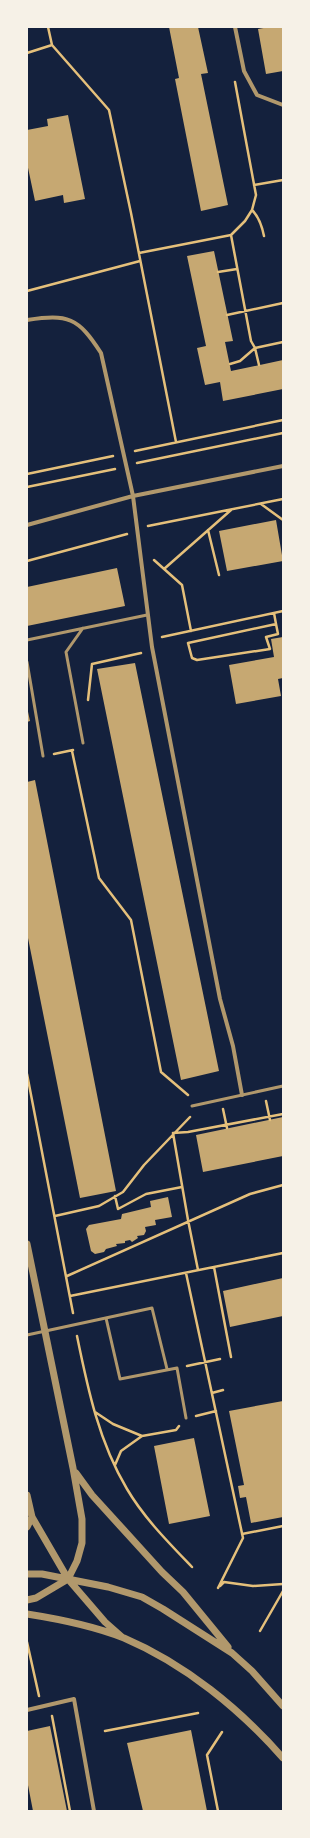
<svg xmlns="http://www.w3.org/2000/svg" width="310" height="1838" font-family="'Alegreya Sans',sans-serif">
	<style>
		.building { fill: #c6a872 }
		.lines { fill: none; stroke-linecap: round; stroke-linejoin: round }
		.path { stroke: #e5c07b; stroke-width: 2.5 }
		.service { stroke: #b1986c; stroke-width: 3 }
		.minor { stroke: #b1986c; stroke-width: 4 }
		.tertiary { stroke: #b1986c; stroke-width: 7 }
	</style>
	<rect width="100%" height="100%" fill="#14213d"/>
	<path class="building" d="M 169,27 L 198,27 L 208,73 L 201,74 L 228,205 L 201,211 L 175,79 L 179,78 Z
		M 269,27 L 283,27 L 283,71 L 266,74 L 258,29 Z
		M 68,115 L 85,199 L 64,203 L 63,195 L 35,201 L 27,163 L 27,130 L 48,126 L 47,119 Z
		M 214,251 L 233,341 L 225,342 L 231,371 L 283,360 L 283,389 L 223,401 L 220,382 L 205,385 L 197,348 L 206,346 L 187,256 Z
		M 276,520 L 283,561 L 227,571 L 219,531 Z
		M 117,568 L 125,606 L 27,626 L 27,587 Z
		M 283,637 L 283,678 L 278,679 L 281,696 L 236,704 L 229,665 L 274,657 L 271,639 Z
		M 135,663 L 219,1071 L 181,1080 L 97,669 Z
		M 27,707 L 30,721 L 27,722 Z
		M 35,780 L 116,1191 L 80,1198 L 27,933 L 27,782 Z
		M 283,1117 L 283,1156 L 203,1172 L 196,1135 Z
		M 168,1197 L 172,1217 L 155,1220 L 156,1225 L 145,1227 L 146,1231 L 144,1235 L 137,1236 L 138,1238 L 132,1242 L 130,1240 L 125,1241 L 125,1243 L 116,1244 L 117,1246 L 106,1249 L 104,1252 L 95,1254 L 91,1251 L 86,1229 L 89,1225 L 121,1219 L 122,1214 L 151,1207 L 150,1201 Z
		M 283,1278 L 283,1316 L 230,1327 L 223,1291 Z
		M 283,1401 L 283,1517 L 251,1523 L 246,1497 L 240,1498 L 238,1486 L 244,1485 L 229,1411 Z
		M 194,1438 L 210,1516 L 169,1524 L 154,1446 Z
		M 50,1726 L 67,1811 L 33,1811 L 27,1780 L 27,1731 Z
		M 191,1730 L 207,1811 L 143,1811 L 127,1743 Z"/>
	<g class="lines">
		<path class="path" d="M 48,27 L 52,45 L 109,110 L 131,213 L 176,442
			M 27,53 L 52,45
			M 254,185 L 283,180
			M 252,210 C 259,217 262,226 264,236
			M 231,235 L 251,341 L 255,348 L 283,342
			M 139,253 L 231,235 L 245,221 L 252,210 L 256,195 L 235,82
			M 218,272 L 237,269
			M 27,291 L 140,261
			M 227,315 L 283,303
			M 255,348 L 259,365
			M 230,364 L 240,361 L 255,348
			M 135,451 L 283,420
			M 137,463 L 283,433
			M 27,474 L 113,456
			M 27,487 L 115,469
			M 261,504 L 283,520
			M 148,526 L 283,499
			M 208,530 L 219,575
			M 154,560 L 182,585 L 191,631
			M 27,561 L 127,534
			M 164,569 L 231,510
			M 274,613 L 276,624 L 188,643 L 192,658 L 197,660 L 270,649 L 266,637 L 278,634 L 276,624
			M 162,637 L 283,611
			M 88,700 L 92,664 L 141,653
			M 72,751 L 99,878 L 131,920 L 161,1072 L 188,1095
			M 54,754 L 73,750
			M 27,1074 L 73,1313
			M 266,1101 L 270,1120
			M 223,1109 L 227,1128
			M 115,1196 L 118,1209 L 146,1194 L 182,1187
			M 55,1216 L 99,1206 L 123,1192 L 144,1165 L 190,1117
			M 214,1267 L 231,1357
			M 198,1270 L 188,1220 L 173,1133 L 188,1132 L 283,1114
			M 186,1273 L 243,1538 L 218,1588
			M 67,1276 L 250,1194 L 283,1185
			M 70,1296 L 283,1253
			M 77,1336 C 88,1390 99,1442 127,1489 C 144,1518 169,1543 192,1567
			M 187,1366 L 220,1359
			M 212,1393 L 223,1390
			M 95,1412 L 113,1424 L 142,1436
			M 196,1416 L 216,1411
			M 115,1465 L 121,1451 L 142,1436 L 176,1430 L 179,1426
			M 242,1534 L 283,1526
			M 220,1586 L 224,1582 L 253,1586 L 283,1584
			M 260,1631 L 283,1591
			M 27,1642 L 39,1696
			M 52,1716 L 70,1811
			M 105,1731 L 198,1713
			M 218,1811 L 207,1755 L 222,1732"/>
		<path class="service" d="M 83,628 L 66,652 L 83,743
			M 27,640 L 147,615
			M 27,662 L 43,756
			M 192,1106 L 283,1086
			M 106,1318 L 120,1379 L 177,1368 L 186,1418
			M 27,1335 L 152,1308 L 167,1369"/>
		<path class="minor" d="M 235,27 L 244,71 L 257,95 L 283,105
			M 27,320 C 68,314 78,317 101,353 L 133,496 L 152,647 L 220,999 L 233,1046 L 242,1095
			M 27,525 L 133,496 L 283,466
			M 27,1710 L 74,1699 L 94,1811"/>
		<path class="tertiary" d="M 27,1244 L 73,1468 L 82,1519 L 82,1543 L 77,1561 L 68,1579 L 36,1598 L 27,1600
			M 76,1473 L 92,1495 L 162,1572 L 183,1592 L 228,1647
			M 27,1495 L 32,1517 L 68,1579 L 105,1622 L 122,1637
			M 27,1527 L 32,1517
			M 27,1574 L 42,1574 L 108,1587 L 142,1597 L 163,1609 L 232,1653 L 252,1671 L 283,1706
			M 27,1614 C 59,1619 94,1626 124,1638 C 185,1664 240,1709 283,1758"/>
	</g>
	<rect width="310" height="1838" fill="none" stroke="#f6f1e7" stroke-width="56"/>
</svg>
